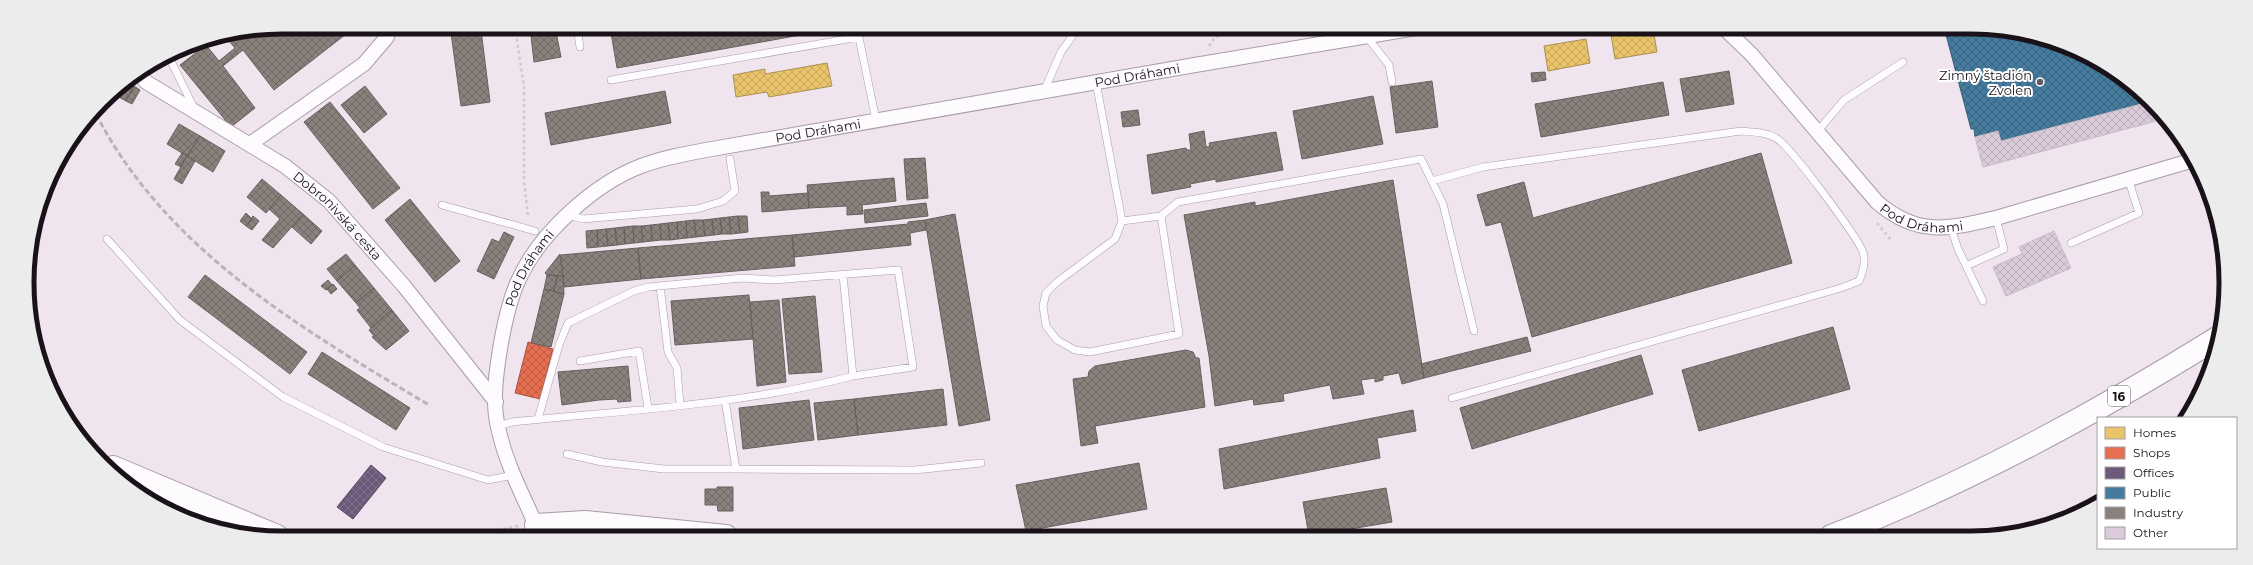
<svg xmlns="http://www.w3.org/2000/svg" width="2253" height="565" font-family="Montserrat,sans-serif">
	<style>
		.homes { fill: url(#homes-cross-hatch); stroke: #ab8f52 }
		.shops { fill: url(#shops-cross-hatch); stroke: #a95340 }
		.offices { fill: url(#offices-cross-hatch); stroke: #54445d }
		.public { fill: url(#public-cross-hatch); stroke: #385c75 }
		.industry { fill: url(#industry-cross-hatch); stroke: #68605e }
		.building { fill: url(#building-cross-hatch); stroke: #c6bcc5 }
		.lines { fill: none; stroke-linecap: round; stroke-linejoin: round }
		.lane-casing { stroke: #a79ea6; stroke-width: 8 }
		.street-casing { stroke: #a79ea6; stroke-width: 16 }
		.primary-casing { stroke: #a79ea6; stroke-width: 24 }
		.path { stroke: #cdc9cd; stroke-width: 2.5; stroke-dasharray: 3 3; stroke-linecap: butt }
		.lane { stroke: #fdfbfd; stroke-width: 7 }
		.street { stroke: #fdfbfd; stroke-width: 14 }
		.primary { stroke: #fdfbfd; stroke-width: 22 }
		.rail { stroke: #b8b5b8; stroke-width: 3; stroke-dasharray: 6 3; stroke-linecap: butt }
		.poi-dot { fill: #645c64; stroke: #fff; stroke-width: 1.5 }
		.labels { text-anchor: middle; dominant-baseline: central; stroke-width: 4; stroke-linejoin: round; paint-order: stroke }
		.shield { fill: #fff; stroke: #5e595e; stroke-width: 1 }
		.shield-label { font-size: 12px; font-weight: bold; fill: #191219 }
		.street-label { font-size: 13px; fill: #191219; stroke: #fff }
		.poi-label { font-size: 13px; fill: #191219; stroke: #fff; text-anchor: end }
		.rim { fill: none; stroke: #191219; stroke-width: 5 }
	</style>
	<defs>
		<pattern id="homes-cross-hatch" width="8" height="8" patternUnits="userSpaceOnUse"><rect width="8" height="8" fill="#e9c46a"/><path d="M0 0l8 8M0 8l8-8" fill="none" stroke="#c7a75b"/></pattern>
		<pattern id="shops-cross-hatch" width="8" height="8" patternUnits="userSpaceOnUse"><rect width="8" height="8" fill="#e76f51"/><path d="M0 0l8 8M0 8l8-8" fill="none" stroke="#ba5a42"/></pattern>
		<pattern id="offices-cross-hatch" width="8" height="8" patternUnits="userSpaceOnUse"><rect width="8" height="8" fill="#6d597a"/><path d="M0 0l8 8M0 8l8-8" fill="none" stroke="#80718a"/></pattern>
		<pattern id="public-cross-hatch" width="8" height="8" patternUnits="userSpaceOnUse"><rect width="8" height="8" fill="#457b9d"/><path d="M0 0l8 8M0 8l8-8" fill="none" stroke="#39637f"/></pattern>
		<pattern id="industry-cross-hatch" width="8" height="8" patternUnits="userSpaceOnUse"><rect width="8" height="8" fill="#8a817c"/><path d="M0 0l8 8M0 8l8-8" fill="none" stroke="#706865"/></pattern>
		<pattern id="building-cross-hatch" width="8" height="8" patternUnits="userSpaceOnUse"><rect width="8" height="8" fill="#dbcbda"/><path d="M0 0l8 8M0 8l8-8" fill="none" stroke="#bbadba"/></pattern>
	</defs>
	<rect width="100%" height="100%" fill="#f0e4ef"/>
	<path class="homes" d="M 1643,29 L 1653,29 L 1657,52 L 1615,59 L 1611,35 Z
		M 1586,39 L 1590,63 L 1548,71 L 1544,46 Z
		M 827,63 L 832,86 L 769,97 L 767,92 L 736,97 L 733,75 L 765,69 L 765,74 Z"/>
	<path class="shops" d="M 528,342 L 553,349 L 540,399 L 515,393 Z"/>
	<path class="offices" d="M 371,465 L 386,478 L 353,519 L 337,507 Z"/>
	<path class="public" d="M 1950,29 L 2004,29 L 2098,61 L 2145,103 L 2001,141 L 1998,131 L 1975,137 L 1974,129 L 1971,129 L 1945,31 Z"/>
	<path class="industry" d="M 282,27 L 347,27 L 350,31 L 274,90 L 243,50 L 223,66 L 255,108 L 231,127 L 180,65 L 206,45 L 219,61 L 235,48 L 229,41 L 232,37 Z
		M 530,27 L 555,27 L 561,57 L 534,62 Z
		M 610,27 L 834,28 L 834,29 L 617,68 Z
		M 481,30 L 490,102 L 461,106 L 451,33 Z
		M 1729,71 L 1734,104 L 1686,112 L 1680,79 Z
		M 1545,72 L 1546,80 L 1532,82 L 1531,73 Z
		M 1432,81 L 1438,127 L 1396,133 L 1390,87 Z
		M 127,82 L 134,86 L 126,101 L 117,96 L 123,85 Z
		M 1663,82 L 1669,115 L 1541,137 L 1535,104 Z
		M 123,85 L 117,96 L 112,93 L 114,91 Z
		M 134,86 L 140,90 L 132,104 L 126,101 Z
		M 365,86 L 387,114 L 364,133 L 341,105 Z
		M 665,91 L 671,123 L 551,145 L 545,113 Z
		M 1373,96 L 1383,144 L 1302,159 L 1293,111 Z
		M 330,102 L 400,188 L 373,209 L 304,122 Z
		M 1138,110 L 1140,125 L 1123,127 L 1121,112 Z
		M 179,124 L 200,136 L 187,156 L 167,144 Z
		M 1204,131 L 1206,147 L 1210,146 L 1209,143 L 1276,132 L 1283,170 L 1216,182 L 1216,179 L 1190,184 L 1191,187 L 1152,194 L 1147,155 L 1186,148 L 1187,150 L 1191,150 L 1189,134 Z
		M 200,136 L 225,151 L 213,172 L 187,156 Z
		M 182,153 L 187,156 L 181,167 L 175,164 Z
		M 1761,153 L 1792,263 L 1532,337 L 1501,222 L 1486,226 L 1477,195 L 1524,182 L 1533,218 Z
		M 187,156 L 195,161 L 182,184 L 174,179 Z
		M 925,158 L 928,198 L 907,200 L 904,159 Z
		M 894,178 L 896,201 L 862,205 L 863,214 L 847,215 L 847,206 L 809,208 L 807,185 Z
		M 262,179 L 281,195 L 266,213 L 247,197 Z
		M 1393,180 L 1424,378 L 1402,384 L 1399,373 L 1383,376 L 1383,380 L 1375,382 L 1375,378 L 1361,380 L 1364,394 L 1333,399 L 1330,385 L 1283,394 L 1284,401 L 1276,402 L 1254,405 L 1253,399 L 1215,406 L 1209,356 L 1184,215 L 1255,202 L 1255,206 Z
		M 761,192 L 769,192 L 769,196 L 808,193 L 809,208 L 762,212 Z
		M 281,195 L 303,214 L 273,248 L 262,240 L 280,219 L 269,209 Z
		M 410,199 L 460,261 L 435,282 L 385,220 Z
		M 926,203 L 928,216 L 865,223 L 864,210 Z
		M 246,213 L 252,219 L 246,226 L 240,221 Z
		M 303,214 L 322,231 L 311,244 L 292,227 Z
		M 955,214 L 990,420 L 959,426 L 925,220 Z
		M 253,216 L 259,221 L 252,230 L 246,226 Z
		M 738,216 L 747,216 L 748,232 L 740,233 Z
		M 738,216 L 740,233 L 731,234 L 729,217 Z
		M 729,217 L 731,234 L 722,234 L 720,218 Z
		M 720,218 L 722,234 L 714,235 L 712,219 Z
		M 712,219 L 714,235 L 705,236 L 703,220 Z
		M 694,220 L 696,237 L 687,238 L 686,221 Z
		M 694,220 L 703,220 L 705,236 L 696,237 Z
		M 925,220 L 926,230 L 910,233 L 911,245 L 794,257 L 792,235 L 908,224 L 908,222 Z
		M 686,221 L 687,238 L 678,239 L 677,222 Z
		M 677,222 L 678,239 L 670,240 L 668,223 Z
		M 668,223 L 670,240 L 661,240 L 660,224 Z
		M 660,224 L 661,240 L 652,241 L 651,225 Z
		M 651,225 L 652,241 L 643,242 L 641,226 Z
		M 633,226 L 634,243 L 625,244 L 624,227 Z
		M 633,226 L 641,226 L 643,242 L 634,243 Z
		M 624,227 L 625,244 L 617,245 L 615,228 Z
		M 615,228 L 617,245 L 608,246 L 606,229 Z
		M 606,229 L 608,246 L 598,247 L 597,230 Z
		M 597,230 L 598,247 L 587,248 L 586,231 Z
		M 504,232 L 514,237 L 494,279 L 477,271 L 492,239 L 499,242 Z
		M 792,235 L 795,266 L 641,279 L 638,248 Z
		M 638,248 L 641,279 L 564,287 L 561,255 Z
		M 346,254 L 355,265 L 337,281 L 327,269 Z
		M 560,254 L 563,276 L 547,275 L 545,273 Z
		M 355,265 L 374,288 L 356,303 L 337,281 Z
		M 205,275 L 307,352 L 290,374 L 188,297 Z
		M 547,275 L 557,276 L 554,291 L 544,289 Z
		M 557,276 L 563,276 L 564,294 L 554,291 Z
		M 328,280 L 332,285 L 326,290 L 321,286 Z
		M 333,284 L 337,289 L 331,294 L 327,289 Z
		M 374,288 L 392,310 L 371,328 L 357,310 L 360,308 L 356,303 Z
		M 544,289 L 564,294 L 551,347 L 531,343 Z
		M 749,295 L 753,339 L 675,345 L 671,301 Z
		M 815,296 L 822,372 L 789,374 L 782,299 Z
		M 779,300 L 786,382 L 757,386 L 750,302 Z
		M 392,310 L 409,331 L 386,350 L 372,337 L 374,336 L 369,330 Z
		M 1833,327 L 1850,389 L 1699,431 L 1682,370 Z
		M 1527,337 L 1531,351 L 1424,378 L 1421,364 Z
		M 1186,350 L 1193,352 L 1196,358 L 1199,358 L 1205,407 L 1095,426 L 1098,443 L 1081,446 L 1073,379 L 1088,377 L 1089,371 L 1095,366 Z
		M 322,352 L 410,408 L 396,430 L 308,374 Z
		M 1641,355 L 1653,394 L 1472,449 L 1460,408 Z
		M 628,366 L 631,401 L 618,402 L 617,399 L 599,400 L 562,405 L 558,372 Z
		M 943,389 L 947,425 L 858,435 L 854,399 Z
		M 854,399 L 858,435 L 818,440 L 814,403 Z
		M 809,400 L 814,440 L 743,449 L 739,408 Z
		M 1413,410 L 1416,431 L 1377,438 L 1380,458 L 1224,489 L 1219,449 Z
		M 1139,463 L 1147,509 L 1026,531 L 1016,485 Z
		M 717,487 L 733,487 L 733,511 L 718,511 L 717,505 L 705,505 L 705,489 L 717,489 Z
		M 1386,488 L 1392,522 L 1309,536 L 1303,502 Z"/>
	<path class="building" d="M 2145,103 L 2164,119 L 1983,167 L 1975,137 L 1998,131 L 2001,141 Z
		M 2054,231 L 2071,268 L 2006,296 L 1993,267 L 2022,254 L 2019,247 Z"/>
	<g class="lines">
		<g class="lane-casing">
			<path id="lane" d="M 577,27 L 580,47
				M 857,28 L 876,120
				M 1364,28 L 1367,37 L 1389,65 L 1392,82
				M 169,57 L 194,108
				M 611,80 L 859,37
				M 1096,82 L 1122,221 L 1115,239 L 1057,282 L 1046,293 L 1043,306 L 1046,326 L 1057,340 L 1075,350 L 1090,352 L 1179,334 L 1161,216 L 1122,221
				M 1044,91 L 1061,52 L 1078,28
				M 1817,132 L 1844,100 L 1903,62
				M 1432,181 L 1483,167 L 1741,131 C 1753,132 1765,132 1776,138 C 1791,147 1856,235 1863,252 C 1866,262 1863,272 1859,281 L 1841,288 L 1452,398
				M 442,205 L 535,231
				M 568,215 L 583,219 L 697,209 L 723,201 L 735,191 L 730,159
				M 1161,216 L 1178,202 L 1421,159 L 1443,204 L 1474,331
				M 1951,228 L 1958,249 L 1983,301
				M 107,239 L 180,320 L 283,397 L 383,447 L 488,480 L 514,475
				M 2071,243 L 2139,213 L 2128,178
				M 1966,266 L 2004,249 L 1996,218
				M 660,286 L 668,352 L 677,368 L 680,405
				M 580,361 L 639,351 L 648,408
				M 538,419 L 559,345 L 568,323 L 634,291 L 649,287 L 742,278 L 774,280 L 898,270 L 913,367 L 853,376
				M 497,426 L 512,422 C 626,410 742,405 853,376 L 843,275
				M 567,454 L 602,462 L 664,469 L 736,469 L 725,400
				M 736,469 L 915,470 L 981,463"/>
		</g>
		<g class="street-casing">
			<g id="street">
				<path id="s1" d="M 1725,29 L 1752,55 L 1877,202 C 1917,237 1949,229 1996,218 L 2190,161"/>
				<path id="s2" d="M 140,74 L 146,82 L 285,166 L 329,201 L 404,286 L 496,402"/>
				<path d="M 250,144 L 364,64 L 387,37 L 387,27"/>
				<path id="s3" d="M 536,525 C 522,494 505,461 498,427 C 492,402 496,374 500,349 C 504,325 509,300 519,279 C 540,233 594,184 641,166 C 662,158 684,154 706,150 L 1195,65 L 1416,28"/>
			</g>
		</g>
		<g class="primary-casing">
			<path id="primary" d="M 113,467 L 277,536
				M 536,525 L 585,522 L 726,536
				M 1831,536 C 1966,484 2095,414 2217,338"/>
		</g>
		<path class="path" d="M 515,27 L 524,87 L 524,180 L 528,217
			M 1209,46 L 1215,37 L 1270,28
			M 1877,223 L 1892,241
			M 2061,519 L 2098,495
			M 468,536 L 518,526"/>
		<use href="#lane" class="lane"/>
		<use href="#street" class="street"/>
		<use href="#primary" class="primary"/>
		<path class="rail" d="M 96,114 C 166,250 302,329 429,405"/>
	</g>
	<circle class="poi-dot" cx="2040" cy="82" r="4"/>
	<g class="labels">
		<rect class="shield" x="2108" y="386" width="22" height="20" rx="3"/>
		<g class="shield-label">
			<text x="2119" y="396">16</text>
		</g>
		<g class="street-label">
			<text stroke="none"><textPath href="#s3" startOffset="931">Pod Dráhami</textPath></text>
			<text stroke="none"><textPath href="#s3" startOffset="607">Pod Dráhami</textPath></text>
			<text stroke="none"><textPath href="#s1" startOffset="280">Pod Dráhami</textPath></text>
			<text stroke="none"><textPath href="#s2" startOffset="245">Dobronivská cesta</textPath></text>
			<text stroke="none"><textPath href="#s3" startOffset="271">Pod Dráhami</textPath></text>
		</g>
		<g class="poi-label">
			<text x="2032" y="75">Zimný štadión<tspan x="2032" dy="15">Zvolen</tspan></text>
		</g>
	</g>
	<path d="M0 0H2253V565H0ZM282 34H1971A248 248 0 0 1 2219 282V283A248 248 0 0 1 1971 531H282A248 248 0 0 1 34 283V282A248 248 0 0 1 282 34Z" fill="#edeced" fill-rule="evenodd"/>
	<path class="rim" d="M282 34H1971A248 248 0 0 1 2219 282V283A248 248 0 0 1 1971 531H282A248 248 0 0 1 34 283V282A248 248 0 0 1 282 34Z"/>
	<rect x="2097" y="417" width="140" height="132" fill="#ffffff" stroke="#a3a0a3"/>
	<rect x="2105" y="427" width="20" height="12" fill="#e9c46a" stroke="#a3a0a3"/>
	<text x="2133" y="437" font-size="12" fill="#191219">Homes</text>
	<rect x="2105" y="447" width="20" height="12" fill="#e76f51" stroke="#a3a0a3"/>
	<text x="2133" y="457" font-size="12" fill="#191219">Shops</text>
	<rect x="2105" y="467" width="20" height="12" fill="#6d597a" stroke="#a3a0a3"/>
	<text x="2133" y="477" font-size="12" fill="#191219">Offices</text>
	<rect x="2105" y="487" width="20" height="12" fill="#457b9d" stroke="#a3a0a3"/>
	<text x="2133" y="497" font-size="12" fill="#191219">Public</text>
	<rect x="2105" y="507" width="20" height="12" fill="#8a817c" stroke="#a3a0a3"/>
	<text x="2133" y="517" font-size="12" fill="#191219">Industry</text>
	<rect x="2105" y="527" width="20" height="12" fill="#dbcbda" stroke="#a3a0a3"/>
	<text x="2133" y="537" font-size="12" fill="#191219">Other</text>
</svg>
